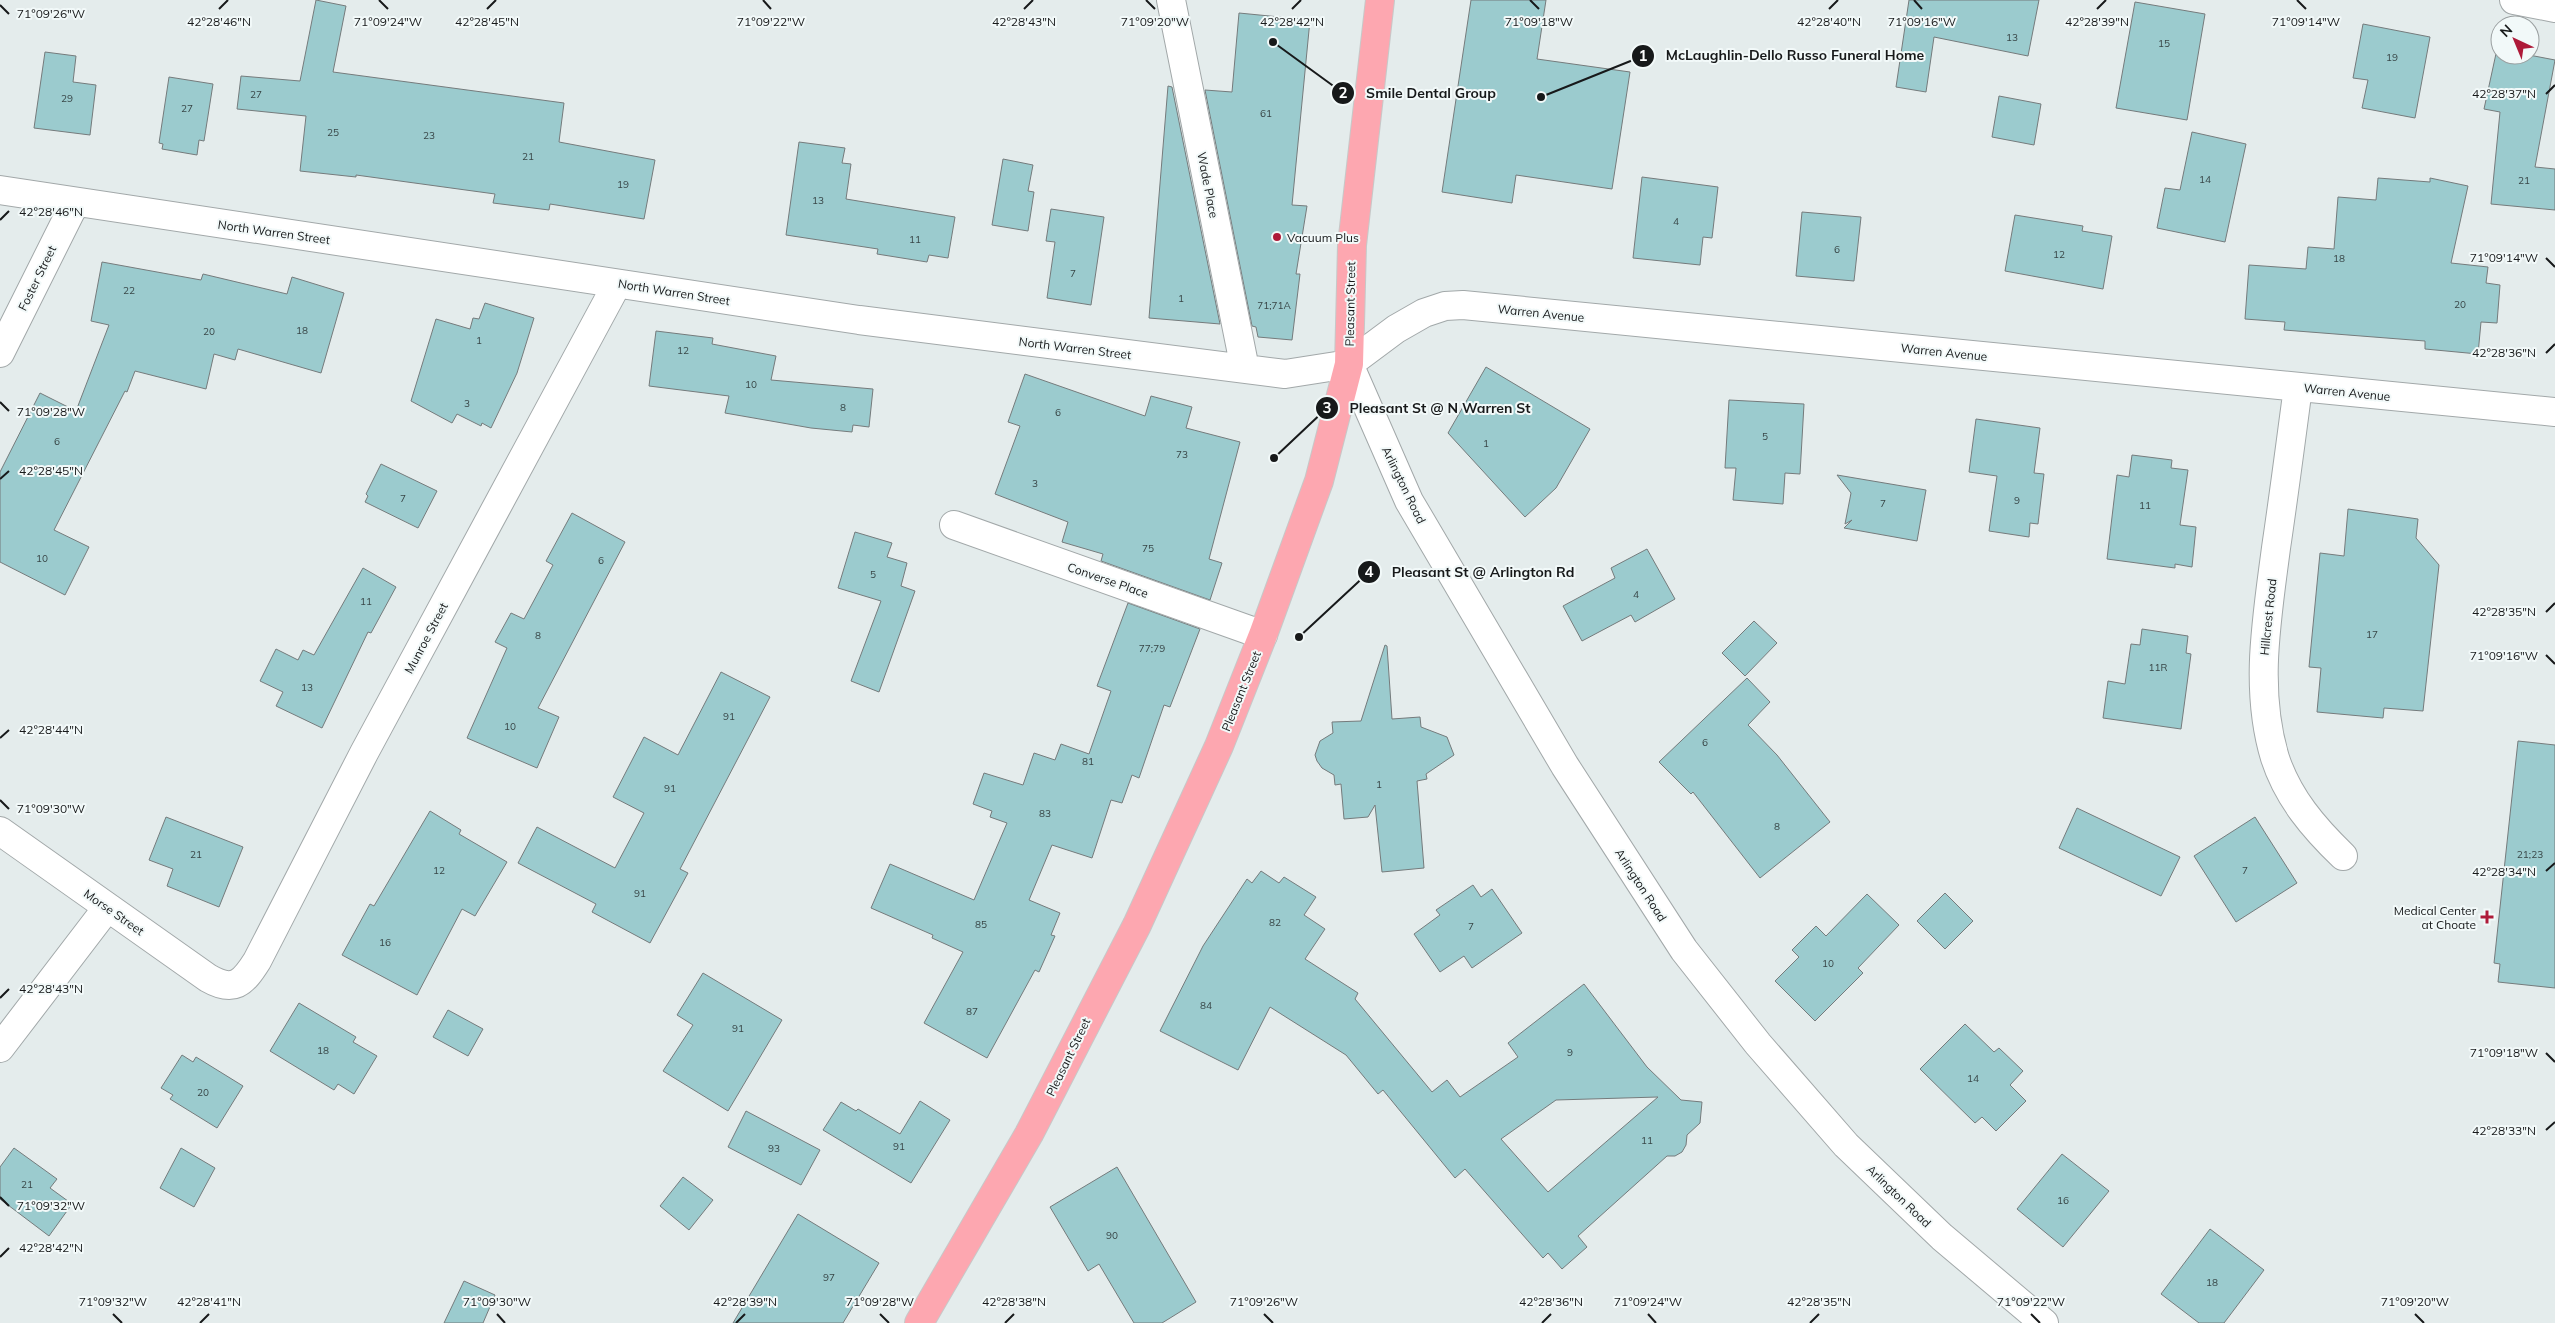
<svg xmlns="http://www.w3.org/2000/svg" width="2555" height="1323" font-family="Mulish,sans-serif">
	<style>
		.building { fill: #9bcbce; stroke: #757b7c; fill-rule: evenodd }
		.lines { fill: none; stroke-linecap: round; stroke-linejoin: round }
		.minor-casing { stroke: #a2a8a9; stroke-width: 30 }
		.tertiary-casing { stroke: #a2a8a9; stroke-width: 30 }
		.primary-casing { stroke: #c7c8c8; stroke-width: 30 }
		.minor { stroke: #fff; stroke-width: 28 }
		.tertiary { stroke: #fff; stroke-width: 28 }
		.primary { stroke: #fda7b0; stroke-width: 28 }
		.ticks { fill: none; stroke: #17191a; stroke-width: 2 }
		.poi-dot { fill: #ae1a39; stroke: #f2f9f9; stroke-width: 2 }
		.labels { text-anchor: middle; dominant-baseline: central; stroke-width: 4; stroke-linejoin: round; paint-order: stroke }
		.number-label { font-size: 10px; fill: #384647 }
		.street-label { font-size: 12px; fill: #17191a; stroke: #f2f9f9 }
		.poi-label { font-size: 12px; fill: #17191a; stroke: #f2f9f9; text-anchor: start }
		.ticks-label { font-size: 12px; text-anchor: middle; fill: #17191a; stroke: #f2f9f9; stroke-width: 4; stroke-linejoin: round; paint-order: stroke }
		.leader { fill: none; stroke: #17191a; stroke-width: 2 }
		.callout-dot { fill: #17191a; stroke: #f2f9f9; stroke-width: 2 }
		.mark-label { font-size: 15px; text-anchor: middle; font-weight: bold; fill: #fff }
		.callout-label { font-size: 14px; text-anchor: middle; font-weight: bold; fill: #17191a; stroke: #f2f9f9; stroke-width: 4; stroke-linejoin: round; paint-order: stroke }
	</style>
	<rect width="100%" height="100%" fill="#e4ecec"/>
	<path class="building" d="M 316,0 L 346,6 L 333,72 L 564,103 L 559,142 L 655,160 L 644,219 L 550,204 L 549,210 L 493,203 L 495,194 L 356,175 L 356,177 L 300,171 L 306,116 L 237,109 L 241,76 L 300,81 Z
		M 1471,0 L 1546,0 L 1537,59 L 1630,72 L 1612,189 L 1516,175 L 1512,203 L 1442,192 Z
		M 1909,0 L 2039,0 L 2028,56 L 1934,37 L 1926,92 L 1896,87 Z
		M 2135,2 L 2205,14 L 2187,120 L 2116,108 Z
		M 1239,13 L 1310,20 L 1292,205 L 1307,206 L 1296,274 L 1300,274 L 1292,340 L 1258,337 L 1256,327 L 1252,326 L 1205,90 L 1232,92 Z
		M 2363,24 L 2430,37 L 2415,118 L 2362,108 L 2368,80 L 2353,78 Z
		M 2497,49 L 2500,49 L 2500,55 L 2529,55 L 2555,60 L 2535,167 L 2555,169 L 2555,210 L 2491,204 L 2500,112 L 2484,109 Z
		M 45,52 L 76,56 L 73,82 L 96,85 L 90,135 L 34,128 Z
		M 169,77 L 213,84 L 204,141 L 199,140 L 197,155 L 162,149 L 163,144 L 159,143 Z
		M 1168,86 L 1172,87 L 1220,324 L 1149,318 Z
		M 1999,96 L 2041,104 L 2034,145 L 1992,137 Z
		M 2192,132 L 2246,144 L 2225,242 L 2157,228 L 2165,188 L 2180,190 Z
		M 799,142 L 845,148 L 842,163 L 851,164 L 846,199 L 955,217 L 948,258 L 929,255 L 927,262 L 877,254 L 878,249 L 786,235 Z
		M 1003,159 L 1033,165 L 1028,191 L 1034,192 L 1028,231 L 992,225 Z
		M 1642,177 L 1718,187 L 1712,238 L 1703,237 L 1700,265 L 1633,258 Z
		M 2378,178 L 2430,182 L 2430,178 L 2468,186 L 2451,263 L 2488,267 L 2486,283 L 2500,285 L 2497,323 L 2481,322 L 2478,354 L 2425,349 L 2425,341 L 2284,330 L 2285,322 L 2245,319 L 2249,265 L 2306,269 L 2308,247 L 2334,249 L 2338,197 L 2376,200 Z
		M 1051,209 L 1104,217 L 1091,305 L 1047,298 L 1055,242 L 1046,241 Z
		M 1802,212 L 1861,217 L 1854,281 L 1796,276 Z
		M 2015,215 L 2083,226 L 2082,231 L 2112,236 L 2103,289 L 2005,271 Z
		M 102,262 L 201,280 L 203,274 L 287,294 L 292,277 L 344,293 L 321,373 L 238,349 L 235,360 L 214,354 L 206,389 L 135,371 L 127,392 L 125,391 L 54,530 L 89,547 L 65,595 L 0,562 L 0,472 L 40,393 L 76,411 L 109,325 L 91,321 Z
		M 485,303 L 534,318 L 517,373 L 491,428 L 482,423 L 481,426 L 457,414 L 452,423 L 411,401 L 436,319 L 470,329 L 473,318 L 479,319 Z
		M 656,331 L 713,338 L 712,344 L 776,356 L 771,380 L 873,389 L 869,427 L 853,425 L 852,432 L 811,428 L 725,413 L 729,396 L 649,386 Z
		M 1486,367 L 1590,429 L 1556,488 L 1525,517 L 1448,433 Z
		M 1025,374 L 1145,416 L 1151,396 L 1192,407 L 1186,428 L 1240,442 L 1209,559 L 1222,563 L 1210,600 L 1101,561 L 1103,554 L 1062,542 L 1068,522 L 995,494 L 1020,426 L 1008,422 Z
		M 1729,400 L 1804,404 L 1800,474 L 1785,473 L 1783,504 L 1733,500 L 1736,468 L 1725,468 Z
		M 1976,419 L 2040,428 L 2034,473 L 2044,474 L 2038,524 L 2030,523 L 2029,537 L 1989,531 L 1997,476 L 1969,472 Z
		M 2132,455 L 2172,460 L 2171,468 L 2188,470 L 2180,525 L 2196,527 L 2192,567 L 2175,564 L 2175,568 L 2107,559 L 2117,475 L 2129,477 Z
		M 381,464 L 437,491 L 418,528 L 365,502 L 368,496 L 366,494 Z
		M 1837,475 L 1926,490 L 1917,541 L 1844,528 L 1852,520 L 1845,524 L 1851,493 Z
		M 2348,509 L 2418,519 L 2416,538 L 2439,565 L 2423,711 L 2384,708 L 2383,718 L 2317,712 L 2321,668 L 2309,667 L 2320,553 L 2344,556 Z
		M 572,513 L 625,542 L 538,708 L 559,717 L 537,768 L 467,738 L 507,648 L 495,642 L 511,613 L 524,619 L 553,565 L 546,561 Z
		M 855,532 L 892,543 L 887,557 L 907,563 L 901,586 L 915,591 L 879,692 L 851,681 L 881,601 L 838,588 Z
		M 1647,549 L 1675,599 L 1635,622 L 1631,615 L 1582,641 L 1563,606 L 1615,578 L 1611,568 Z
		M 363,568 L 396,587 L 371,633 L 368,632 L 322,728 L 276,706 L 283,692 L 260,681 L 276,649 L 298,660 L 303,650 L 314,655 Z
		M 1128,603 L 1200,629 L 1170,707 L 1164,705 L 1139,778 L 1132,775 L 1122,803 L 1111,800 L 1092,858 L 1052,845 L 1029,900 L 1060,913 L 1051,935 L 1055,936 L 1039,972 L 1035,970 L 987,1058 L 924,1023 L 963,952 L 932,938 L 933,935 L 871,908 L 890,864 L 974,900 L 1007,823 L 990,817 L 992,811 L 973,804 L 984,773 L 1023,785 L 1034,753 L 1055,760 L 1061,744 L 1089,754 L 1111,691 L 1097,686 Z
		M 1754,621 L 1777,643 L 1745,676 L 1722,653 Z
		M 2142,629 L 2188,636 L 2186,653 L 2191,654 L 2181,729 L 2103,718 L 2108,681 L 2125,684 L 2131,644 L 2140,645 Z
		M 1385,645 L 1387,646 L 1392,719 L 1420,717 L 1421,727 L 1447,737 L 1454,755 L 1426,774 L 1427,779 L 1417,781 L 1424,868 L 1382,872 L 1375,805 L 1368,817 L 1344,819 L 1341,784 L 1335,785 L 1334,775 L 1322,768 L 1317,761 L 1315,755 L 1320,741 L 1333,733 L 1332,722 L 1361,721 Z
		M 721,672 L 770,697 L 680,869 L 688,873 L 650,943 L 592,912 L 596,904 L 518,863 L 537,827 L 615,868 L 644,813 L 613,797 L 644,737 L 678,755 Z
		M 1747,678 L 1770,702 L 1748,725 L 1777,755 L 1830,822 L 1760,878 L 1693,792 L 1691,794 L 1659,762 Z
		M 2518,741 L 2555,745 L 2555,988 L 2498,982 L 2500,964 L 2494,963 Z
		M 2077,808 L 2180,857 L 2161,896 L 2059,848 Z
		M 430,811 L 461,830 L 459,834 L 507,862 L 475,916 L 462,909 L 417,995 L 342,955 L 370,904 L 374,906 Z
		M 166,817 L 243,847 L 219,907 L 167,886 L 173,869 L 149,860 Z
		M 2255,817 L 2297,883 L 2236,922 L 2194,856 Z
		M 1261,871 L 1279,883 L 1284,877 L 1316,897 L 1304,915 L 1325,929 L 1305,959 L 1358,993 L 1355,999 L 1432,1092 L 1447,1080 L 1460,1097 L 1518,1057 L 1508,1043 L 1584,984 L 1647,1067 L 1681,1100 L 1702,1102 L 1700,1123 L 1687,1135 L 1686,1145 L 1682,1152 L 1675,1156 L 1667,1156 L 1578,1236 L 1587,1247 L 1562,1269 L 1548,1253 L 1543,1258 L 1465,1169 L 1455,1178 L 1383,1090 L 1378,1094 L 1346,1055 L 1270,1007 L 1238,1070 L 1160,1031 L 1203,946 L 1247,879 L 1252,883 ZM 1658,1097 L 1548,1192 L 1501,1139 L 1556,1100 Z
		M 1473,885 L 1481,897 L 1492,889 L 1522,933 L 1472,968 L 1464,956 L 1440,972 L 1414,934 L 1440,915 L 1436,910 Z
		M 1945,893 L 1973,921 L 1945,949 L 1917,921 Z
		M 1867,894 L 1899,925 L 1858,968 L 1863,973 L 1815,1021 L 1775,981 L 1799,957 L 1792,950 L 1816,926 L 1826,936 Z
		M 703,973 L 782,1020 L 728,1111 L 663,1071 L 693,1025 L 677,1015 Z
		M 299,1003 L 356,1037 L 353,1042 L 377,1056 L 354,1094 L 338,1084 L 334,1090 L 270,1051 Z
		M 448,1010 L 483,1029 L 468,1056 L 433,1037 Z
		M 1965,1024 L 1994,1052 L 1999,1048 L 2023,1071 L 2010,1085 L 2026,1101 L 1996,1131 L 1982,1117 L 1975,1123 L 1920,1069 Z
		M 182,1055 L 193,1062 L 196,1057 L 243,1086 L 217,1128 L 170,1099 L 173,1095 L 161,1088 Z
		M 920,1101 L 950,1120 L 911,1183 L 823,1130 L 841,1102 L 856,1111 L 858,1109 L 900,1134 Z
		M 746,1111 L 820,1150 L 801,1185 L 728,1147 Z
		M 14,1148 L 57,1179 L 50,1188 L 72,1204 L 49,1236 L 0,1199 L 0,1167 Z
		M 181,1148 L 215,1168 L 194,1207 L 160,1188 Z
		M 2062,1154 L 2109,1191 L 2063,1247 L 2017,1209 Z
		M 1117,1167 L 1196,1302 L 1162,1323 L 1134,1323 L 1099,1264 L 1088,1271 L 1050,1207 Z
		M 683,1177 L 713,1200 L 689,1230 L 660,1206 Z
		M 798,1214 L 879,1263 L 843,1323 L 733,1323 Z
		M 2210,1229 L 2264,1270 L 2224,1323 L 2199,1323 L 2161,1294 Z
		M 464,1281 L 495,1295 L 483,1323 L 444,1323 Z"/>
	<g class="lines">
		<g class="minor-casing">
			<path id="minor" d="M 1171,0 L 1245,369
				M 2514,0 L 2555,8
				M 0,190 L 859,320 L 1285,374 L 1349,364 L 1396,329 L 1424,313 L 1445,306 L 1463,305 L 2555,412
				M 0,353 L 75,203
				M 2298,387 C 2291,440 2284,494 2276,548 C 2267,618 2254,689 2275,758 C 2288,798 2314,828 2343,856
				M 954,525 L 1263,635
				M 0,831 L 208,978 C 234,993 243,983 257,961 L 364,753 L 617,284
				M 0,1048 L 107,908"/>
		</g>
		<g class="tertiary-casing">
			<path id="tertiary" d="M 1349,364 L 1409,501 L 1565,766 L 1684,950 L 1758,1044 L 1846,1145 L 1942,1237 L 2044,1323"/>
		</g>
		<g class="primary-casing">
			<path id="primary" d="M 919,1323 L 1029,1134 L 1137,925 L 1219,746 L 1263,635 L 1319,481 L 1349,364 L 1352,245 L 1380,0"/>
		</g>
		<use href="#minor" class="minor"/>
		<use href="#tertiary" class="tertiary"/>
		<use href="#primary" class="primary"/>
	</g>
	<path class="ticks" d="M 379,0 L 388,9M 763,0 L 771,9M 1146,0 L 1155,9M 1530,0 L 1539,9M 1914,0 L 1922,9M 2297,0 L 2306,9M 0,5 L 9,14M 219,9 L 228,0M 487,9 L 496,0M 1024,9 L 1033,0M 1292,9 L 1301,0M 1829,9 L 1838,0M 2097,9 L 2106,0M 2546,94 L 2555,85M 0,220 L 9,211M 2546,258 L 2555,267M 2546,353 L 2555,344M 0,402 L 9,411M 0,479 L 9,471M 2546,612 L 2555,603M 2546,655 L 2555,664M 0,738 L 9,730M 0,800 L 9,809M 2546,871 L 2555,863M 0,998 L 9,989M 2546,1053 L 2555,1062M 2546,1130 L 2555,1122M 0,1197 L 9,1206M 0,1257 L 9,1248M 113,1314 L 122,1323M 497,1314 L 505,1323M 880,1314 L 889,1323M 1264,1314 L 1273,1323M 1648,1314 L 1656,1323M 2031,1314 L 2040,1323M 2415,1314 L 2424,1323M 200,1323 L 209,1314M 736,1323 L 745,1314M 1005,1323 L 1014,1314M 1542,1323 L 1551,1314M 1810,1323 L 1819,1314"/>
	<g class="poi-dot">
		<circle cx="1277" cy="237" r="5"/>
		<path d="M2484.5 909.5h5v5h5v5h-5v5h-5v-5h-5v-5h5z"/>
	</g>
	<g class="labels">
		<g class="number-label">
			<text x="2012" y="37">13</text>
			<text x="2164" y="43">15</text>
			<text x="2392" y="57">19</text>
			<text x="256" y="94">27</text>
			<text x="67" y="98">29</text>
			<text x="187" y="108">27</text>
			<text x="1266" y="113">61</text>
			<text x="333" y="132">25</text>
			<text x="429" y="135">23</text>
			<text x="528" y="156">21</text>
			<text x="2205" y="179">14</text>
			<text x="2524" y="180">21</text>
			<text x="623" y="184">19</text>
			<text x="818" y="200">13</text>
			<text x="1676" y="221">4</text>
			<text x="915" y="239">11</text>
			<text x="1837" y="249">6</text>
			<text x="2059" y="254">12</text>
			<text x="2339" y="258">18</text>
			<text x="1073" y="273">7</text>
			<text x="129" y="290">22</text>
			<text x="1181" y="298">1</text>
			<text x="2460" y="304">20</text>
			<text x="1274" y="305">71;71A</text>
			<text x="302" y="330">18</text>
			<text x="209" y="331">20</text>
			<text x="479" y="340">1</text>
			<text x="683" y="350">12</text>
			<text x="751" y="384">10</text>
			<text x="467" y="403">3</text>
			<text x="843" y="407">8</text>
			<text x="1058" y="412">6</text>
			<text x="1765" y="436">5</text>
			<text x="57" y="441">6</text>
			<text x="1486" y="443">1</text>
			<text x="1182" y="454">73</text>
			<text x="1035" y="483">3</text>
			<text x="403" y="498">7</text>
			<text x="2017" y="500">9</text>
			<text x="1883" y="503">7</text>
			<text x="2145" y="505">11</text>
			<text x="1148" y="548">75</text>
			<text x="42" y="558">10</text>
			<text x="601" y="560">6</text>
			<text x="873" y="574">5</text>
			<text x="1636" y="594">4</text>
			<text x="366" y="601">11</text>
			<text x="2372" y="634">17</text>
			<text x="538" y="635">8</text>
			<text x="1152" y="648">77;79</text>
			<text x="2158" y="667">11R</text>
			<text x="307" y="687">13</text>
			<text x="729" y="716">91</text>
			<text x="510" y="726">10</text>
			<text x="1705" y="742">6</text>
			<text x="1088" y="761">81</text>
			<text x="1379" y="784">1</text>
			<text x="670" y="788">91</text>
			<text x="1045" y="813">83</text>
			<text x="1777" y="826">8</text>
			<text x="196" y="854">21</text>
			<text x="2530" y="854">21;23</text>
			<text x="439" y="870">12</text>
			<text x="2245" y="870">7</text>
			<text x="640" y="893">91</text>
			<text x="1275" y="922">82</text>
			<text x="981" y="924">85</text>
			<text x="1471" y="926">7</text>
			<text x="385" y="942">16</text>
			<text x="1828" y="963">10</text>
			<text x="1206" y="1005">84</text>
			<text x="972" y="1011">87</text>
			<text x="738" y="1028">91</text>
			<text x="323" y="1050">18</text>
			<text x="1570" y="1052">9</text>
			<text x="1973" y="1078">14</text>
			<text x="203" y="1092">20</text>
			<text x="1647" y="1140">11</text>
			<text x="899" y="1146">91</text>
			<text x="774" y="1148">93</text>
			<text x="27" y="1184">21</text>
			<text x="2063" y="1200">16</text>
			<text x="1112" y="1235">90</text>
			<text x="829" y="1277">97</text>
			<text x="2212" y="1282">18</text>
		</g>
		<g class="street-label">
			<text transform="translate(1208 185) rotate(79)">Wade Place</text>
			<text transform="translate(274 232) rotate(8)">North Warren Street</text>
			<text transform="translate(37 278) rotate(-64)">Foster Street</text>
			<text transform="translate(674 292) rotate(9)">North Warren Street</text>
			<text transform="translate(1350 304) rotate(-89)">Pleasant Street</text>
			<text transform="translate(1541 313) rotate(6)">Warren Avenue</text>
			<text transform="translate(1075 348) rotate(7)">North Warren Street</text>
			<text transform="translate(1944 352) rotate(6)">Warren Avenue</text>
			<text transform="translate(2347 392) rotate(6)">Warren Avenue</text>
			<text transform="translate(1404 485) rotate(64)">Arlington Road</text>
			<text transform="translate(1108 580) rotate(19)">Converse Place</text>
			<text transform="translate(2268 617) rotate(-84)">Hillcrest Road</text>
			<text transform="translate(426 638) rotate(-62)">Munroe Street</text>
			<text transform="translate(1241 691) rotate(-68)">Pleasant Street</text>
			<text transform="translate(1641 885) rotate(57)">Arlington Road</text>
			<text transform="translate(114 912) rotate(35)">Morse Street</text>
			<text transform="translate(1068 1057) rotate(-64)">Pleasant Street</text>
			<text transform="translate(1899 1196) rotate(44)">Arlington Road</text>
		</g>
		<g class="poi-label">
			<text x="1287" y="237">Vacuum Plus</text>
			<text x="2476" y="910" text-anchor="end">Medical Center<tspan x="2476" dy="14">at Choate</tspan></text>
		</g>
	</g>
	<g class="ticks-label">
		<text x="51" y="18">71°09'26"W</text>
		<text x="219" y="26">42°28'46"N</text>
		<text x="487" y="26">42°28'45"N</text>
		<text x="1024" y="26">42°28'43"N</text>
		<text x="1292" y="26">42°28'42"N</text>
		<text x="1829" y="26">42°28'40"N</text>
		<text x="2097" y="26">42°28'39"N</text>
		<text x="388" y="26">71°09'24"W</text>
		<text x="771" y="26">71°09'22"W</text>
		<text x="1155" y="26">71°09'20"W</text>
		<text x="1539" y="26">71°09'18"W</text>
		<text x="1922" y="26">71°09'16"W</text>
		<text x="2306" y="26">71°09'14"W</text>
		<text x="2504" y="98">42°28'37"N</text>
		<text x="51" y="216">42°28'46"N</text>
		<text x="2504" y="262">71°09'14"W</text>
		<text x="2504" y="357">42°28'36"N</text>
		<text x="51" y="416">71°09'28"W</text>
		<text x="51" y="475">42°28'45"N</text>
		<text x="2504" y="616">42°28'35"N</text>
		<text x="2504" y="660">71°09'16"W</text>
		<text x="51" y="734">42°28'44"N</text>
		<text x="51" y="813">71°09'30"W</text>
		<text x="2504" y="876">42°28'34"N</text>
		<text x="51" y="993">42°28'43"N</text>
		<text x="2504" y="1057">71°09'18"W</text>
		<text x="2504" y="1135">42°28'33"N</text>
		<text x="51" y="1210">71°09'32"W</text>
		<text x="51" y="1252">42°28'42"N</text>
		<text x="113" y="1306">71°09'32"W</text>
		<text x="497" y="1306">71°09'30"W</text>
		<text x="880" y="1306">71°09'28"W</text>
		<text x="1264" y="1306">71°09'26"W</text>
		<text x="1648" y="1306">71°09'24"W</text>
		<text x="2031" y="1306">71°09'22"W</text>
		<text x="2415" y="1306">71°09'20"W</text>
		<text x="209" y="1306">42°28'41"N</text>
		<text x="745" y="1306">42°28'39"N</text>
		<text x="1014" y="1306">42°28'38"N</text>
		<text x="1551" y="1306">42°28'36"N</text>
		<text x="1819" y="1306">42°28'35"N</text>
	</g>
	<path class="leader" d="M1541 97L1643 56M1273 42L1343 93M1274 458L1327 408M1299 637L1369 572"/>
	<g class="callout-dot">
		<circle cx="1541" cy="97" r="5"/>
		<circle cx="1273" cy="42" r="5"/>
		<circle cx="1274" cy="458" r="5"/>
		<circle cx="1299" cy="637" r="5"/>
		<circle cx="1643" cy="56" r="12"/>
		<circle cx="1343" cy="93" r="12"/>
		<circle cx="1327" cy="408" r="12"/>
		<circle cx="1369" cy="572" r="12"/>
	</g>
	<g class="mark-label">
		<text x="1643" y="61">1</text>
		<text x="1343" y="98">2</text>
		<text x="1327" y="413">3</text>
		<text x="1369" y="577">4</text>
	</g>
	<g class="callout-label">
		<text x="1795" y="60">McLaughlin-Dello Russo Funeral Home</text>
		<text x="1431" y="98">Smile Dental Group</text>
		<text x="1440" y="413">Pleasant St @ N Warren St</text>
		<text x="1483" y="577">Pleasant St @ Arlington Rd</text>
	</g>
	<g transform="translate(2515 40) rotate(316)"><circle r="24" fill="#f2f9f9" stroke="#9a9fa0"/>
	<path d="M0-4L9 19L0 12L-9 19Z" fill="#ae1a39"/>
	<text y="-8" font-size="14" font-weight="bold" text-anchor="middle" fill="#17191a">N</text>
	</g>
</svg>
